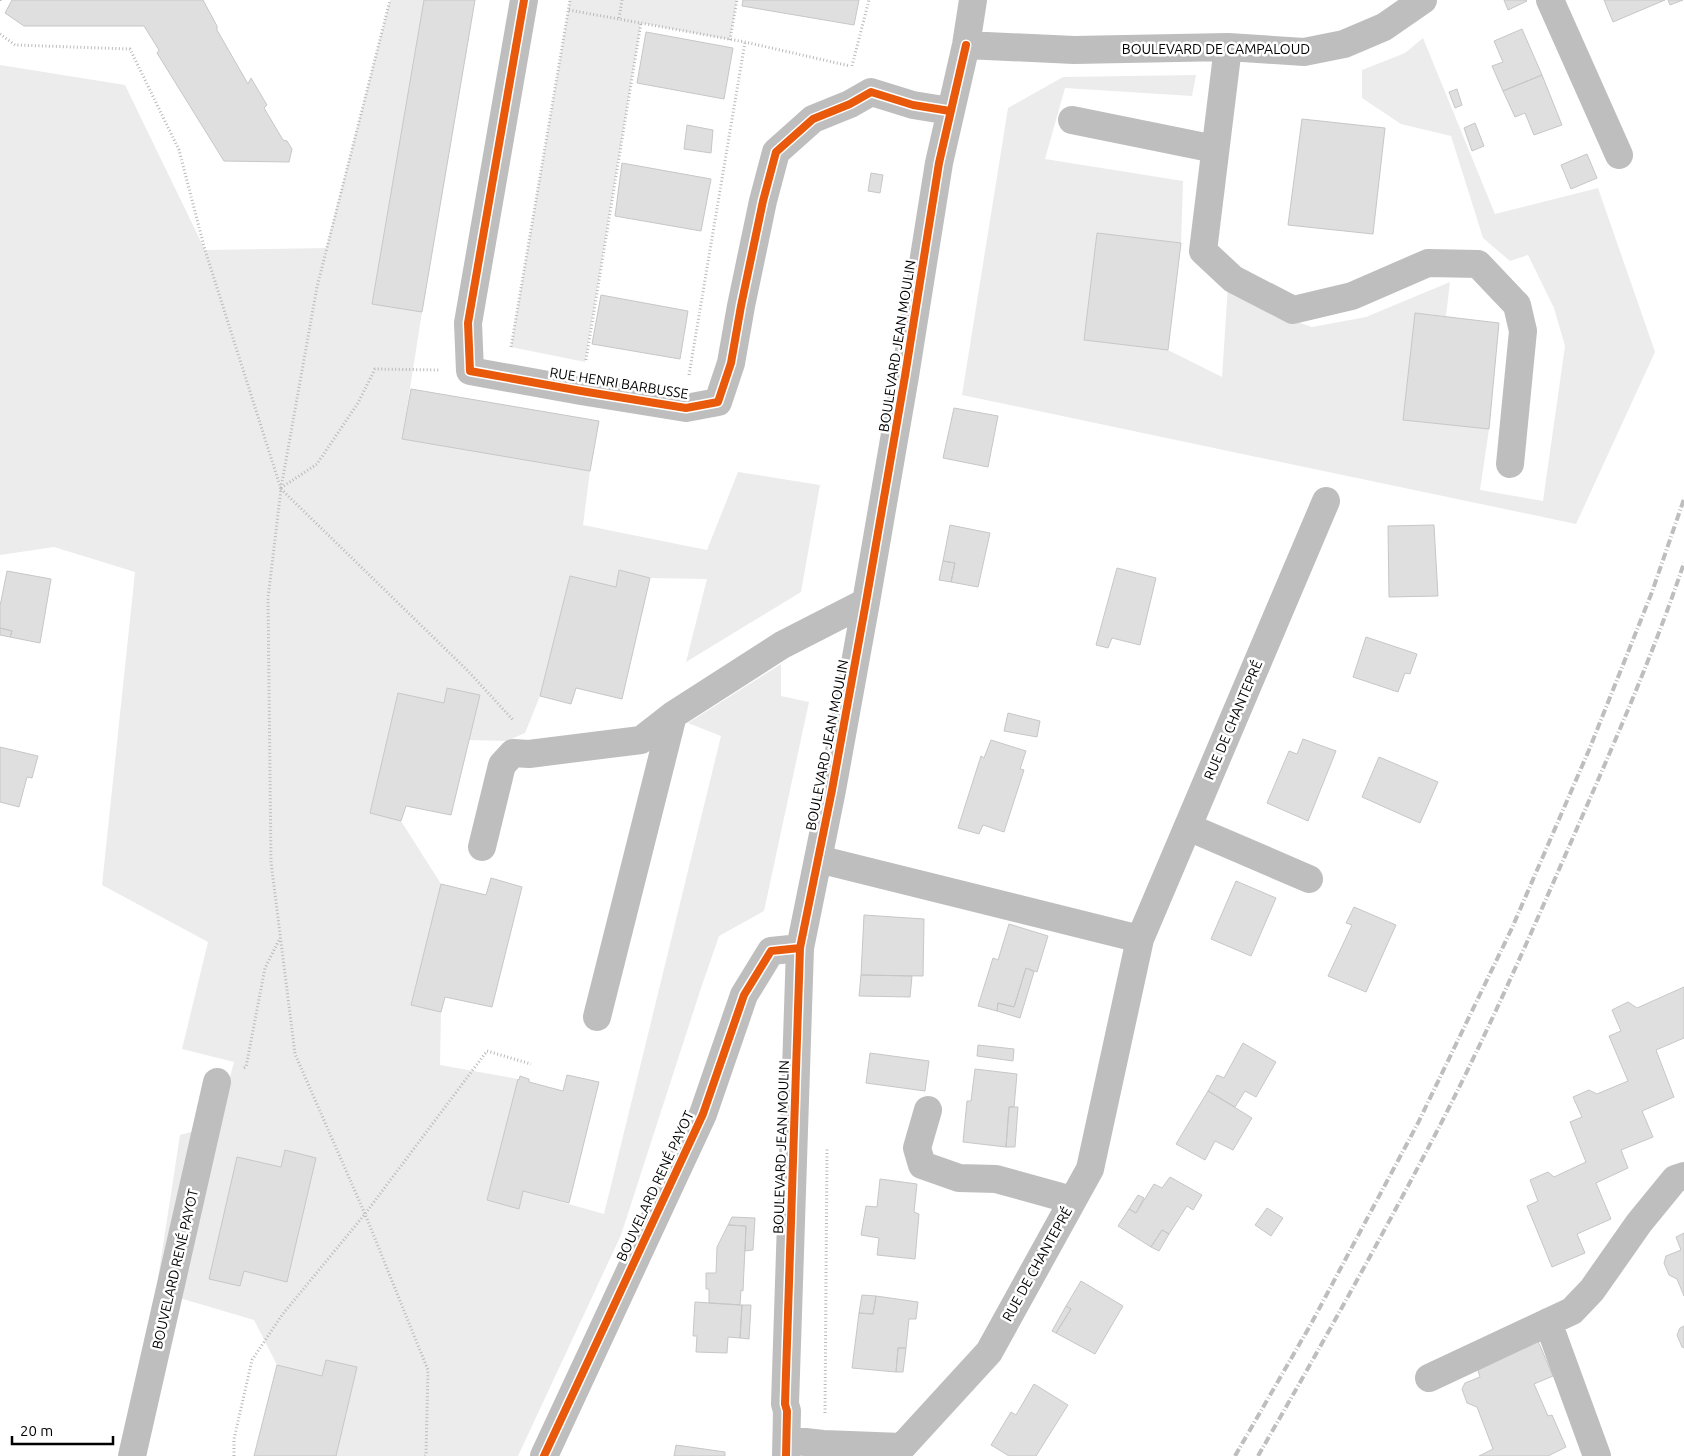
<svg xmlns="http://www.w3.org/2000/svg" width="1684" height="1456" font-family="Ubuntu,sans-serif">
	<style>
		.green { fill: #ececec }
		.building { fill: #dfdfdf; stroke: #c7c7c7 }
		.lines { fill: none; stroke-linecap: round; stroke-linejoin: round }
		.path { stroke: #b9b9b9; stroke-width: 3; stroke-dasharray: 1 2.5; stroke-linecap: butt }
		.minor { stroke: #bebebe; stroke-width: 28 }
		.rail { stroke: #bebebe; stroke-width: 4; stroke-dasharray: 8 2.5 1 2.5; stroke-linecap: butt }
		.cycleway-casing { stroke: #fff; stroke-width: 11 }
		.cycleway { stroke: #e8590c; stroke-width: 8 }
		.labels { text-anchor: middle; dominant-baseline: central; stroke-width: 5; stroke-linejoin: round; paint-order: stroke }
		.street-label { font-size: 14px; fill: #000; stroke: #fff }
	</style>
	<rect width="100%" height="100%" fill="#fff"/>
	<path class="green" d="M 390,0 L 424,0 L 372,303 L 422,312 L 402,439 L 590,471 L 583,525 L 707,550 L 738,472 L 820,485 L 801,592 L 686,662 L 707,579 L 650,578 L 619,570 L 616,587 L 570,576 L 540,696 L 525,733 L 507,741 L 469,740 L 480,695 L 447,688 L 444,703 L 398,693 L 370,813 L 401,821 L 441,884 L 411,1004 L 441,1012 L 440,1065 L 518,1079 L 487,1200 L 519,1209 L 523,1191 L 604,1214 L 721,736 L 688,723 L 781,664 L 781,696 L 809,702 L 764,911 L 719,936 L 701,988 L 621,1235 L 518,1456 L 336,1456 L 356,1367 L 326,1360 L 322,1376 L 277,1365 L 254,1320 L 156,1291 L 180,1135 L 217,1125 L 234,1062 L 182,1049 L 208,942 L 102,885 L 135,572 L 54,547 L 0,555 L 0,65 L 125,85 L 205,250 L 326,248 Z
		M 570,0 L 737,0 L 730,40 L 641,23 L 585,362 L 511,347 Z
		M 1423,38 L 1495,214 L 1598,188 L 1655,352 L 1576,524 L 962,395 L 1008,108 L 1063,77 L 1196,75 L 1192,96 L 1065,88 L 1045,159 L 1183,181 L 1181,243 L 1097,233 L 1084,340 L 1168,350 L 1222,377 L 1228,286 L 1271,313 L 1312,327 L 1366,317 L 1450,282 L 1446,316 L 1415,313 L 1403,420 L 1489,429 L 1480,490 L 1543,501 L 1565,346 L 1554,308 L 1528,255 L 1510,261 L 1483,238 L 1451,136 L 1401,124 L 1362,98 L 1362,70 L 1405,53 Z"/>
	<path class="building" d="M 12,0 L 203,0 L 217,26 L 217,30 L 248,84 L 251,78 L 267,105 L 264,108 L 283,140 L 287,141 L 292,149 L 289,162 L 224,161 L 157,53 L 159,50 L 144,26 L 24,26 L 5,13 Z
		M 424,0 L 475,0 L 422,312 L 372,304 Z
		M 743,0 L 859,0 L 854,25 L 742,6 Z
		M 1504,0 L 1526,0 L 1527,1 L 1508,10 Z
		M 1604,0 L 1665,0 L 1613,22 Z
		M 1668,0 L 1683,0 L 1670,5 Z
		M 1522,29 L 1542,75 L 1503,91 L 1492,66 L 1503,62 L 1494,41 Z
		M 646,32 L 733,48 L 724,99 L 637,83 Z
		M 1542,75 L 1562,125 L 1534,135 L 1525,113 L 1515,117 L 1503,91 Z
		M 1457,89 L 1462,105 L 1455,108 L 1449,92 Z
		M 1302,119 L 1385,128 L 1373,234 L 1288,225 Z
		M 1475,123 L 1484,146 L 1472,151 L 1464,128 Z
		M 687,125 L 713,130 L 711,153 L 684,149 Z
		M 1587,154 L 1597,178 L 1571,189 L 1561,165 Z
		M 622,163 L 711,179 L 701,231 L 615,216 Z
		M 871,173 L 883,175 L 880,193 L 868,191 Z
		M 1097,233 L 1181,243 L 1168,350 L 1084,340 Z
		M 601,295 L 688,311 L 680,359 L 592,344 Z
		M 1415,313 L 1499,323 L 1489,429 L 1403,420 Z
		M 411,389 L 599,421 L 590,471 L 402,439 Z
		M 954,408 L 998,416 L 988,467 L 943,458 Z
		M 950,525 L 990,533 L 978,587 L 951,582 L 955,563 L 943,561 Z
		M 1434,525 L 1438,596 L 1389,597 L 1388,526 Z
		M 943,561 L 955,563 L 951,582 L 939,580 Z
		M 1117,568 L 1156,578 L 1140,645 L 1112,638 L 1108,648 L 1096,645 Z
		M 619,570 L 650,578 L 622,699 L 576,688 L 571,704 L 540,696 L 570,576 L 616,587 Z
		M 7,571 L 51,579 L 40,643 L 10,637 L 12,631 L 0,628 L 0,606 Z
		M 0,628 L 12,631 L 10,637 L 0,635 Z
		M 1366,637 L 1417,654 L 1410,674 L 1405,673 L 1398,692 L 1353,677 Z
		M 447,688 L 480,695 L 451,815 L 406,806 L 401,821 L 370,813 L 398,693 L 444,703 Z
		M 1008,713 L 1040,721 L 1037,737 L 1004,731 Z
		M 1303,739 L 1336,751 L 1308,821 L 1267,803 L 1289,751 L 1297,754 Z
		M 991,740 L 1026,751 L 1020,769 L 1024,770 L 1004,832 L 983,825 L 979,834 L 958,828 L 981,756 L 984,758 Z
		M 0,747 L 38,756 L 32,778 L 27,777 L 19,807 L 0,802 Z
		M 1379,757 L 1438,782 L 1420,823 L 1362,797 Z
		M 491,878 L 522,887 L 492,1007 L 445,997 L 441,1012 L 411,1005 L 441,884 L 486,895 Z
		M 1236,881 L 1276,898 L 1251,956 L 1211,939 Z
		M 1354,907 L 1396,925 L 1366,992 L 1328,976 L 1352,925 L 1346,923 Z
		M 864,915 L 924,919 L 923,976 L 861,975 Z
		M 1009,924 L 1048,936 L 1037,972 L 1026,968 L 1014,1007 L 998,1003 L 997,1011 L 978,1006 L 993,958 L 998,960 Z
		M 1026,968 L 1034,972 L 1020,1018 L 997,1011 L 998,1003 L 1014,1007 Z
		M 861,975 L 912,976 L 910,997 L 859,996 Z
		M 1684,987 L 1684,1038 L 1656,1050 L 1674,1097 L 1642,1111 L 1653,1137 L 1621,1150 L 1628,1168 L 1596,1183 L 1611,1219 L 1577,1234 L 1585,1253 L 1552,1267 L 1527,1206 L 1538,1201 L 1530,1180 L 1548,1172 L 1554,1177 L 1586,1162 L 1570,1122 L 1582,1117 L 1573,1097 L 1589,1090 L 1597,1094 L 1628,1081 L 1609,1036 L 1621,1031 L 1612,1010 L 1628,1002 L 1637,1008 Z
		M 1243,1043 L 1276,1062 L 1256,1097 L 1245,1091 L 1235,1107 L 1208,1091 L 1217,1075 L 1224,1078 Z
		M 978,1045 L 1014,1049 L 1013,1061 L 977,1056 Z
		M 870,1053 L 929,1061 L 925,1091 L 866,1083 Z
		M 975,1069 L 1017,1074 L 1014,1107 L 1009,1107 L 1006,1147 L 963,1142 L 967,1101 L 971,1101 Z
		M 567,1075 L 599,1082 L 569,1203 L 523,1191 L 519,1209 L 487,1200 L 518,1079 L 519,1080 L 520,1076 L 529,1079 L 529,1082 L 563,1091 Z
		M 1208,1091 L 1252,1118 L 1233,1150 L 1215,1141 L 1205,1160 L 1176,1144 Z
		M 1009,1107 L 1018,1107 L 1015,1147 L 1006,1147 Z
		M 285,1150 L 316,1158 L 287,1282 L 244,1271 L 240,1286 L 209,1279 L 237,1157 L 281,1167 Z
		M 1170,1177 L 1202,1195 L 1193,1210 L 1187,1206 L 1169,1234 L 1162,1230 L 1151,1247 L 1118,1226 L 1129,1209 L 1136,1213 L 1154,1184 L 1162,1188 Z
		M 880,1179 L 917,1184 L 914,1212 L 919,1214 L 915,1259 L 877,1255 L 879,1238 L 861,1235 L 866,1206 L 877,1207 Z
		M 1138,1195 L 1144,1198 L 1136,1213 L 1129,1209 Z
		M 1267,1208 L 1283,1218 L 1271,1236 L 1255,1225 Z
		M 732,1217 L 755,1218 L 753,1250 L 745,1251 L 746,1226 L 728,1225 Z
		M 728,1225 L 746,1226 L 743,1291 L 741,1290 L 740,1305 L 709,1303 L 709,1289 L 706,1289 L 706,1273 L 716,1273 L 717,1247 Z
		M 1162,1230 L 1169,1234 L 1159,1251 L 1151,1247 Z
		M 1684,1233 L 1684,1296 L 1677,1279 L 1669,1275 L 1664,1263 L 1666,1256 L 1681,1250 L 1676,1237 Z
		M 1081,1281 L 1123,1306 L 1095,1354 L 1056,1333 L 1071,1309 L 1066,1306 Z
		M 862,1295 L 876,1296 L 873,1314 L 859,1313 Z
		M 876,1296 L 918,1302 L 916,1319 L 909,1319 L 906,1348 L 898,1348 L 896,1372 L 852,1368 L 859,1313 L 873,1314 Z
		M 695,1302 L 742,1305 L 740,1338 L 728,1337 L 727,1353 L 696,1352 L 697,1336 L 693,1336 Z
		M 742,1305 L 751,1305 L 749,1339 L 740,1338 Z
		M 1066,1306 L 1071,1309 L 1056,1333 L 1052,1331 Z
		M 1684,1326 L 1684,1348 L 1682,1347 L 1677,1335 L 1680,1328 Z
		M 1538,1341 L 1553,1376 L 1534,1384 L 1548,1416 L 1552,1415 L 1566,1447 L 1548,1456 L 1479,1456 L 1493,1449 L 1477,1407 L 1467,1403 L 1462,1389 L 1465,1383 L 1480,1377 L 1477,1367 Z
		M 898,1348 L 906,1348 L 903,1372 L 896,1372 Z
		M 326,1360 L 357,1367 L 336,1456 L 254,1456 L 277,1365 L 322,1376 Z
		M 1034,1384 L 1068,1405 L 1036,1456 L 1009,1456 L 991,1445 L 1011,1412 L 1016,1415 Z
		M 676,1445 L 725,1452 L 725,1456 L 674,1456 Z"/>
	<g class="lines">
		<path class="path" d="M 0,1 L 0,0
			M 569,10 L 745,42 L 850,66
			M 619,18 L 622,0
			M 0,34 L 15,45 L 130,49 L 179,150 L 205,250 L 281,489 L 268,598 L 271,862 L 295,1054 L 365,1214 L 428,1370 L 426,1455 L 425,1456
			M 730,40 L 737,0
			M 852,66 L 869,0
			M 511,347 L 570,0
			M 586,360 L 641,23
			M 689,375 L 745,42
			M 281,488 L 317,287 L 390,0
			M 281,488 L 317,464 L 358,403 L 375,369 L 439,370
			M 281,489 L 468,671 L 514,721
			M 244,1068 L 246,1067 L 265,968 L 280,938
			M 825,1413 L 827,1149
			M 234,1456 L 234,1439 L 252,1360 L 282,1315 L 365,1214 L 487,1051 L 531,1064"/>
		<path class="minor" d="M 524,0 L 468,323 L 470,371 L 581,391 L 686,408 L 718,402 L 731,363 L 741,306 L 763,201 L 776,152 L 813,119 L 850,104 L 871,92 L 913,105 L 950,111
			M 1550,0 L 1619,155
			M 966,45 L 1074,50 L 1228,47 L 1304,52 L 1344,44 L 1384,27 L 1423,0
			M 1228,47 L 1203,251 L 1233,279 L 1293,310 L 1352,296 L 1428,263 L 1478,264 L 1517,305 L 1523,331 L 1510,464
			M 1072,120 L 1215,149
			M 1188,827 L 1309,879
			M 482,847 L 502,765 L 513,753 L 529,754 L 641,740 L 673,715 L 782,645 L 866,602
			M 1140,939 L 1326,501
			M 597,1017 L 673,715
			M 928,1110 L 917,1148 L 922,1165 L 959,1178 L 996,1179 L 1072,1200
			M 1548,1322 L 1597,1456
			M 1429,1378 L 1572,1311 L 1592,1290 L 1639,1223 L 1675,1179 L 1684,1176
			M 787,1440 L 823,1444 L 902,1447 L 989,1352 L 1090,1169 L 1140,939 L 818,859
			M 132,1456 L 217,1082
			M 544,1456 L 703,1114 L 744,995 L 771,951 L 800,948
			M 786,1456 L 787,1411 L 785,1404 L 800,948 L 832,790 L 866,602 L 905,376 L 939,163 L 966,45 L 973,0"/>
		<path class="rail" d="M 1235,1456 L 1311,1324 L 1418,1123 L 1512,928 L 1589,750 L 1652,592 L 1684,499
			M 1258,1456 C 1319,1350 1379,1242 1436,1133 C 1488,1033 1533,929 1578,826 C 1616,739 1654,652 1684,563"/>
		<g class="cycleway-casing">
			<path id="cycleway" d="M 524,0 L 468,323 L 470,371 L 581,391 L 686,408 L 718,402 L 731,363 L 741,306 L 763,201 L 776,152 L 813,119 L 850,104 L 871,92 L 913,105 L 950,111
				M 544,1456 L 703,1114 L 744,995 L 771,951 L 800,948
				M 786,1456 L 787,1411 L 785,1404 L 800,948 L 832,790 L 866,602 L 905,376 L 939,163 L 966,45"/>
		</g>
		<use href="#cycleway" class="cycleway"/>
	</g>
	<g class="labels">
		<g class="street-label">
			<text x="1216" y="49">BOULEVARD DE CAMPALOUD</text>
			<text transform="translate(897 346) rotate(-81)">BOULEVARD JEAN MOULIN</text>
			<text transform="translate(619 383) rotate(9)">RUE HENRI BARBUSSE</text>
			<text transform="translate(1233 720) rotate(-67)">RUE DE CHANTEPRÉ</text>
			<text transform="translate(827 745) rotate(-79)">BOULEVARD JEAN MOULIN</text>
			<text transform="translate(781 1147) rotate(-88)">BOULEVARD JEAN MOULIN</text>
			<text transform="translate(655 1186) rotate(-65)">BOUVELARD RENÉ PAYOT</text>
			<text transform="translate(1037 1264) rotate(-61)">RUE DE CHANTEPRÉ</text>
			<text transform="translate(175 1269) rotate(-77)">BOUVELARD RENÉ PAYOT</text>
		</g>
	</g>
	<path d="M12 1436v8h101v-8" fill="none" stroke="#000000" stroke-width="2.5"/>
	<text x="20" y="1436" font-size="15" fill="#000000" stroke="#ffffff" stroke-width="4" paint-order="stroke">20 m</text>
</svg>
